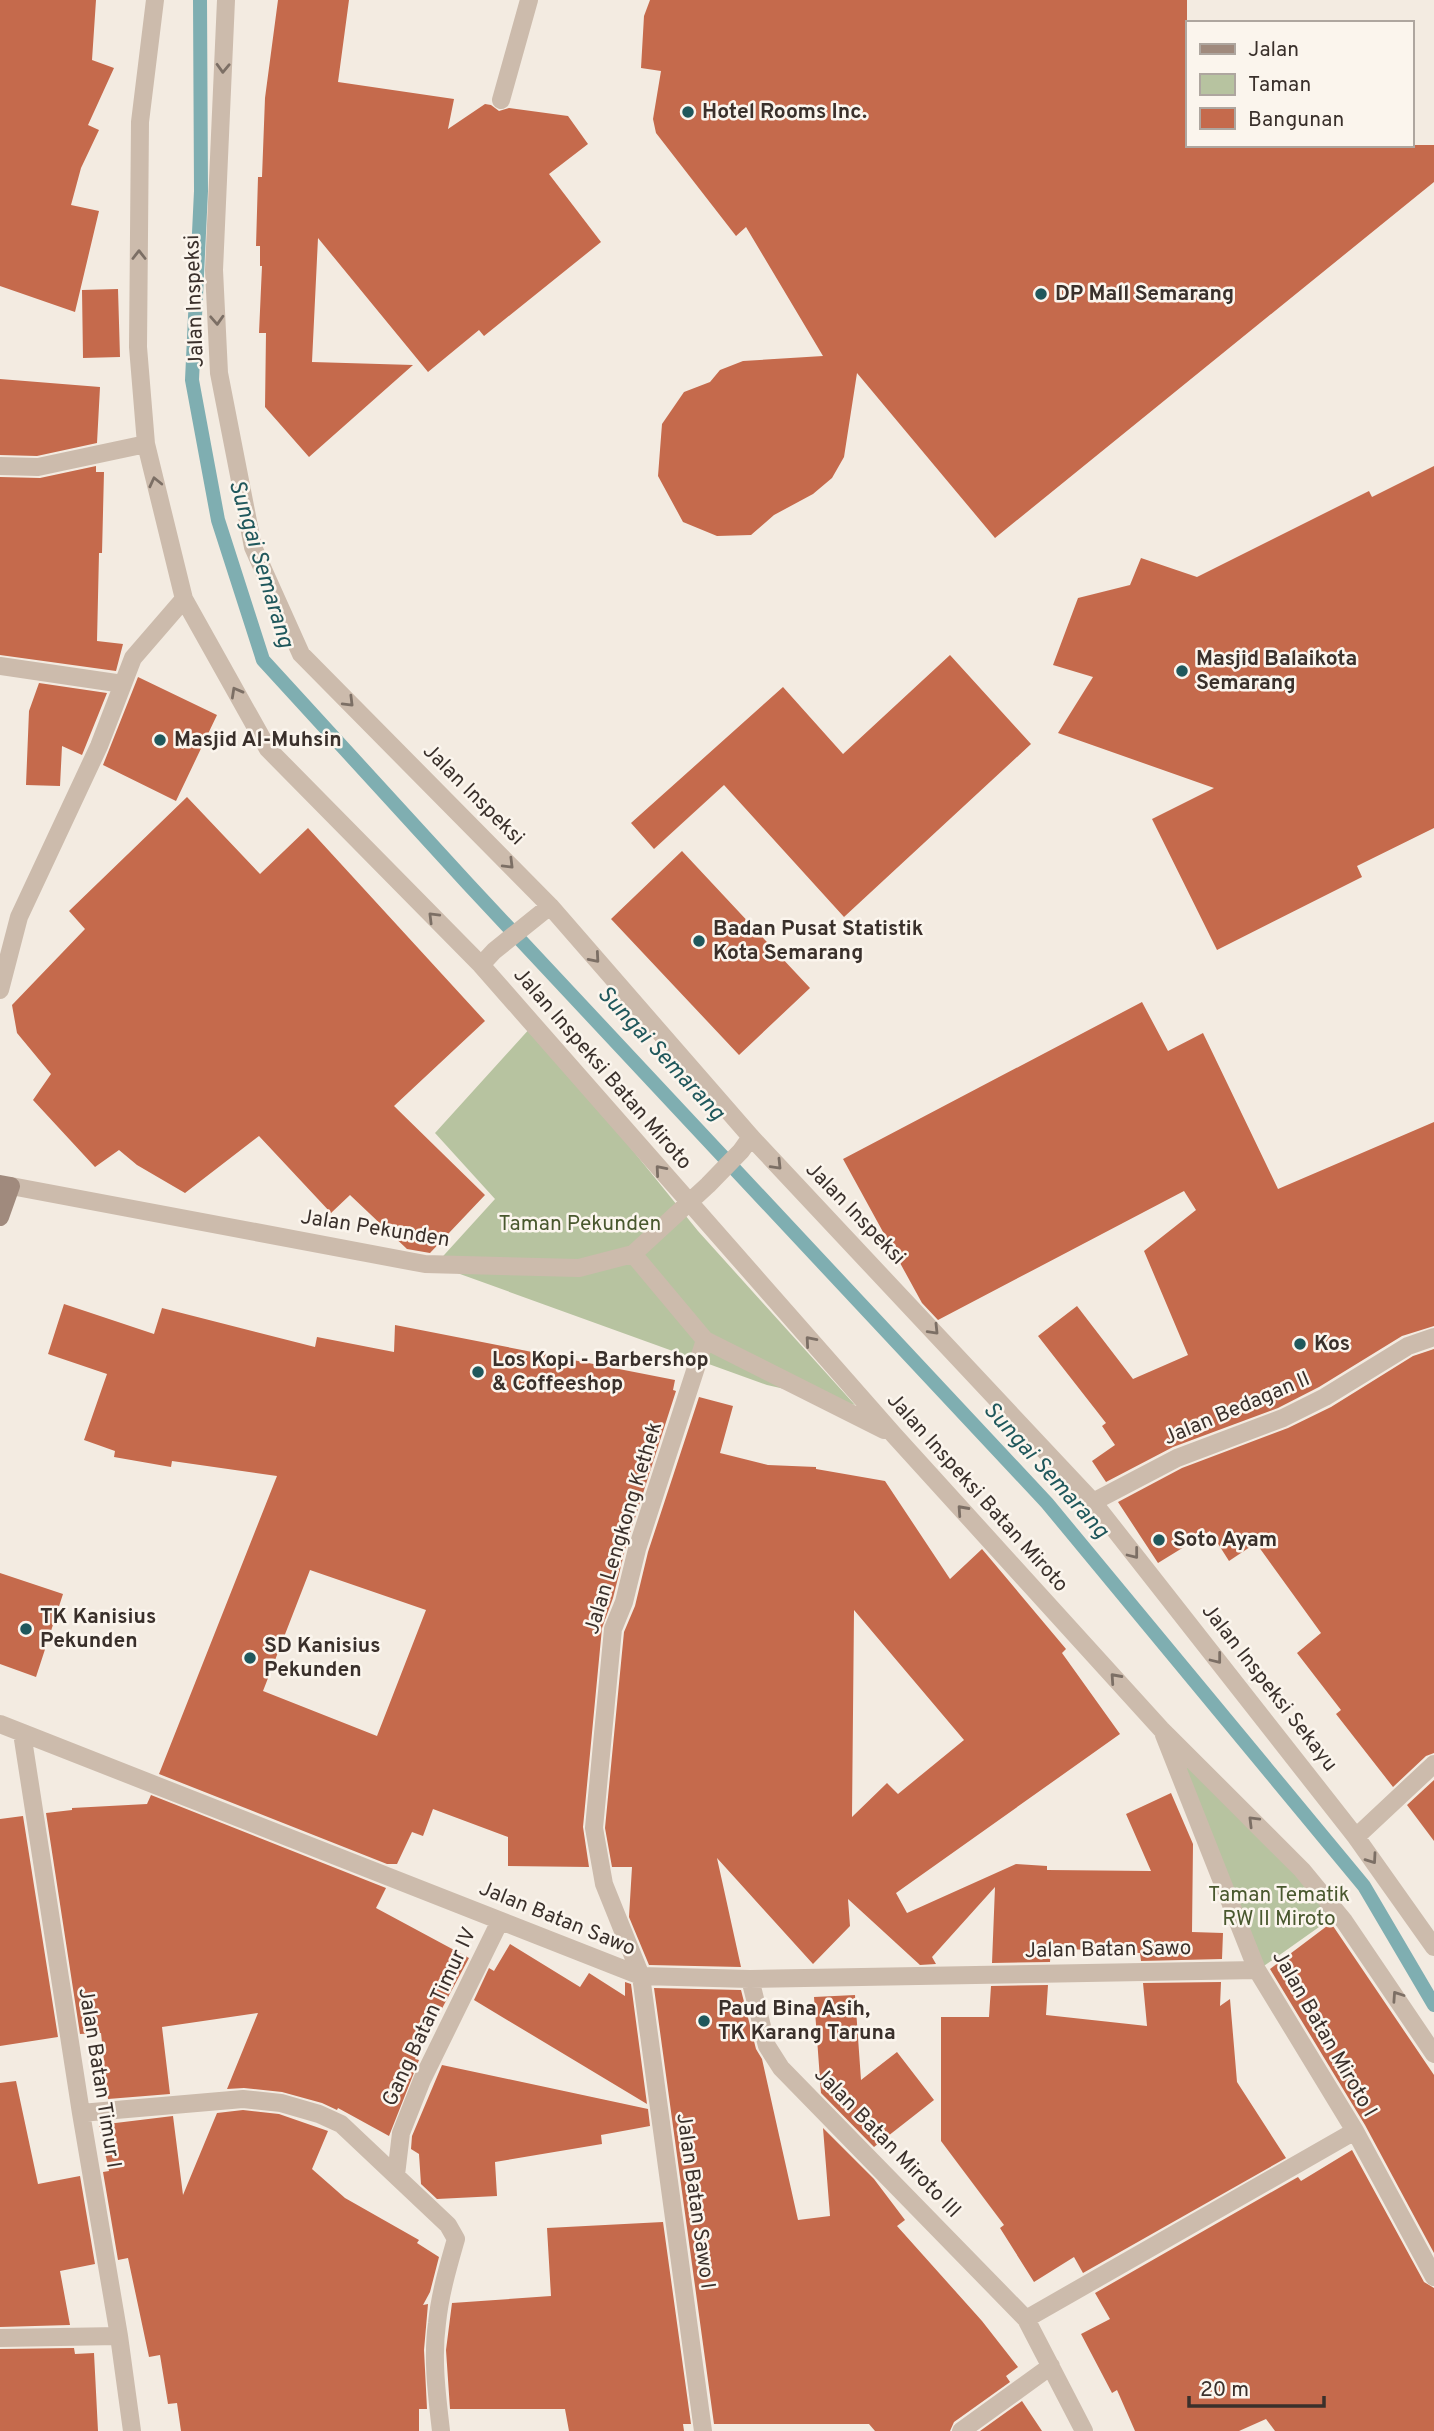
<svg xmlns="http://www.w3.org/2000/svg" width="1434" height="2431" font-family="Overpass,sans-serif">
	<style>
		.green { fill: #b7c3a0 }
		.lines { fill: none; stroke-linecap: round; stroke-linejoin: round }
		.stream { stroke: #7faeb1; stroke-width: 14 }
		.building { fill: #c56a4c; fill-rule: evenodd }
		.street { stroke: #ccbbac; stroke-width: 18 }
		.secondary { stroke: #a08a7d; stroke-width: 18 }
		.oneway { stroke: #7c6f65 }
		.poi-dot { fill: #20585c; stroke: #fbf5ed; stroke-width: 2.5 }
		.labels { text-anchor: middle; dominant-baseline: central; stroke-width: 5; stroke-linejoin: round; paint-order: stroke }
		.poi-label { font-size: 21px; font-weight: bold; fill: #3a302b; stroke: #fbf5ed; text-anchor: start }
		.street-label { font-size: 21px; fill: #3a302b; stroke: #fbf5ed }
		.park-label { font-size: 21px; fill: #49582e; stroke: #fbf5ed }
		.water-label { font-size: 23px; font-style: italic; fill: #20585c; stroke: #fbf5ed }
	</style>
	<rect width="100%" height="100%" fill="#f3ebe1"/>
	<path class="green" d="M 532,1026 L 698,1231 L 855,1405 L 767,1385 L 435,1265 L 495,1199 L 435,1133 Z
		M 1174,1741 L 1336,1915 L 1261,1968 Z"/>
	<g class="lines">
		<path class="stream" d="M 200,0 L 201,191 L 192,380 L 218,520 L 263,660 L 468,884 L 1047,1503 L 1364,1886 L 1434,2005"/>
	</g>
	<path class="building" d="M 0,0 L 96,0 L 92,60 L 114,68 L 88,125 L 99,130 L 81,168 L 71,205 L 99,211 L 75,312 L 0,286 Z
		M 278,0 L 349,0 L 338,82 L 454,99 L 448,129 L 485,104 L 491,105 L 499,111 L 509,108 L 568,116 L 588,144 L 549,174 L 601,242 L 484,336 L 479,330 L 428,372 L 318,238 L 312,362 L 413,365 L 309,457 L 265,407 L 266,333 L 259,333 L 262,266 L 260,266 L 260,246 L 256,246 L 258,177 L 262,177 L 265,98 Z
		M 650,0 L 1187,0 L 1187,145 L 1434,145 L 1434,182 L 995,538 L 857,373 L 844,457 L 832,478 L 813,494 L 774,515 L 751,535 L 717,536 L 683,522 L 658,476 L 662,424 L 684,392 L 710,382 L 720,370 L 743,361 L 823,356 L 746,227 L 736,236 L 656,133 L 653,119 L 661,71 L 641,68 L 644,16 Z
		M 118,289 L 120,357 L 83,358 L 82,290 Z
		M 0,379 L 100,387 L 97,443 L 37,456 L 0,455 Z
		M 96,466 L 96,472 L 104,472 L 102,553 L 99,553 L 97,641 L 123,644 L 116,671 L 0,655 L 0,477 L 40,478 Z
		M 1434,466 L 1434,828 L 1357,866 L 1362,877 L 1217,950 L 1152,819 L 1214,788 L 1058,733 L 1093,677 L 1053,665 L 1078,598 L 1130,585 L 1141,558 L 1197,577 L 1369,491 L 1372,497 Z
		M 950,655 L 1031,744 L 844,917 L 724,785 L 654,849 L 631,823 L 783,687 L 843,754 Z
		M 138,677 L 217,715 L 176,801 L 103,765 Z
		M 39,683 L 107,693 L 82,755 L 62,746 L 60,786 L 26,785 L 29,711 Z
		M 187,797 L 260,874 L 308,828 L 485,1021 L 394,1106 L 485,1195 L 430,1253 L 407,1249 L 350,1195 L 331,1213 L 259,1136 L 185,1193 L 137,1165 L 119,1150 L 95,1167 L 33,1100 L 51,1074 L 17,1033 L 12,1005 L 85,929 L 69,911 Z
		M 682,851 L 810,988 L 739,1055 L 611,919 Z
		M 1142,1002 L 1168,1051 L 1203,1033 L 1278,1189 L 1434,1122 L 1434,1326 L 1402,1336 L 1319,1387 L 1278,1408 L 1173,1447 L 1106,1482 L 1092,1461 L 1115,1445 L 1102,1426 L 1106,1423 L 1038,1336 L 1077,1306 L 1133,1379 L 1188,1355 L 1144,1251 L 1196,1210 L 1184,1191 L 938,1320 L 922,1303 L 843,1159 Z
		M 64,1304 L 154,1334 L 162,1308 L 315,1347 L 317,1337 L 394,1352 L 395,1325 L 675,1380 L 673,1390 L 676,1391 L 626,1546 L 613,1598 L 602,1628 L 583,1827 L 589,1867 L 508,1866 L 508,1837 L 433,1809 L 423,1836 L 412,1832 L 397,1864 L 387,1864 L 159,1774 L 277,1476 L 172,1461 L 171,1467 L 114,1457 L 115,1451 L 84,1440 L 107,1374 L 48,1354 ZM 310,1570 L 426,1610 L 377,1736 L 263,1691 Z
		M 1434,1349 L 1434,1753 L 1426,1756 L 1393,1787 L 1336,1714 L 1341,1710 L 1297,1653 L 1321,1633 L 1256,1543 L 1229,1561 L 1210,1531 L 1158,1563 L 1118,1502 L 1182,1468 L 1288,1428 L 1331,1407 L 1413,1356 Z
		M 699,1397 L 733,1406 L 720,1453 L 768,1465 L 816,1467 L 816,1469 L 885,1481 L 950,1579 L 982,1549 L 1066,1649 L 1062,1653 L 1120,1734 L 896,1893 L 907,1913 L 1016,1864 L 1047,1866 L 1047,1870 L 1151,1871 L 1126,1814 L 1171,1793 L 1193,1844 L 1192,1932 L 1223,1933 L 1222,1959 L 1141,1961 L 1140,1953 L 1051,1948 L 1050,1962 L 992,1963 L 995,1887 L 932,1957 L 936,1964 L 920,1965 L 848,1899 L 850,1926 L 813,1964 L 717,1858 L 741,1967 L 649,1965 L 629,1917 L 632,1867 L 612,1867 L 605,1828 L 624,1632 L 635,1606 L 648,1552 ZM 854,1610 L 964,1740 L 898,1794 L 887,1783 L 852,1817 Z
		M 0,1573 L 63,1594 L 36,1677 L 0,1664 Z
		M 1434,1780 L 1434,1841 L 1407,1805 Z
		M 151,1795 L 386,1888 L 376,1908 L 469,1958 L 415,2059 L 419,2060 L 389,2136 L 338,2108 L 337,2110 L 322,2103 L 282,2092 L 244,2088 L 227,2089 L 258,2013 L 162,2027 L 170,2094 L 108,2099 L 101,2033 L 80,2034 L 46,1813 L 72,1810 L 72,1808 L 147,1804 Z
		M 23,1816 L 58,2037 L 0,2046 L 0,1819 Z
		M 1331,1923 L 1434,2075 L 1434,2253 L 1365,2125 L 1270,1969 Z
		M 510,1944 L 580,1987 L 589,1973 L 625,1996 L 625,1982 L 631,1984 L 647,2104 L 474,2000 L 489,1968 L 494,1971 Z
		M 1221,1982 L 1220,2006 L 1230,1999 L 1237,2082 L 1286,2158 L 1083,2273 L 1074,2257 L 1034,2282 L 1000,2228 L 1004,2225 L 941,2141 L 941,2017 L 989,2017 L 991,1986 L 1048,1985 L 1046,2015 L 1147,2026 L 1143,1983 Z
		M 654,1988 L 741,1990 L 756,2049 L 762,2059 L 798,2220 L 830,2216 L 823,2128 L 874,2179 L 905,2220 L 897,2226 L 982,2321 L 1018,2367 L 1006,2376 L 1010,2382 L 954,2422 L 950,2431 L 875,2431 L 869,2424 L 714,2424 Z
		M 855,1995 L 861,2080 L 897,2052 L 934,2100 L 874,2147 L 821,2093 L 814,1997 Z
		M 442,2065 L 648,2109 L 650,2126 L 601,2135 L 602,2144 L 495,2162 L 497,2196 L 437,2199 L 421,2184 L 419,2154 L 411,2149 L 412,2136 Z
		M 16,2081 L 38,2184 L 80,2176 L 95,2264 L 60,2271 L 70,2325 L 0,2327 L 0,2083 Z
		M 243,2110 L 279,2114 L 328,2131 L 312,2169 L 345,2198 L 419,2240 L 417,2243 L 439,2257 L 430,2292 L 423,2305 L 428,2304 L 424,2350 L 427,2409 L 419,2409 L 419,2431 L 181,2431 L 177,2403 L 168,2404 L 160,2355 L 149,2357 L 128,2258 L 118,2260 L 103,2172 L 109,2171 L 99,2125 L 173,2116 L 183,2195 L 217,2113 Z
		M 1352,2150 L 1424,2282 L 1434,2288 L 1434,2431 L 1275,2431 L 1266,2419 L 1239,2431 L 1135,2431 L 1117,2390 L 1112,2393 L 1081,2334 L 1110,2319 L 1095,2293 L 1298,2177 L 1301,2181 Z
		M 663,2222 L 691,2424 L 683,2424 L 684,2431 L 569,2431 L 565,2409 L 450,2409 L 446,2350 L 452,2303 L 551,2296 L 547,2228 Z
		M 74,2348 L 75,2354 L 94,2353 L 98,2431 L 0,2431 L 0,2349 Z
		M 1022,2401 L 1042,2431 L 980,2431 Z"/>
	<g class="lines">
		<path class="street" d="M 155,0 L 140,122 L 138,347 L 146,444 L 184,599 L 268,749 L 481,965 L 894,1435 L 1161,1729 L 1302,1870 L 1344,1921 L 1434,2054
			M 226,0 L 214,270 L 219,373 L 253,547 L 301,654 L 550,906 L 751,1137 L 1093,1502 L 1356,1837 L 1434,1947
			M 501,100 L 529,0
			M 0,466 L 38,467 L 146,444
			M 0,666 L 123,684
			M 481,965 L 494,951 L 550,906
			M 0,990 L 19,917 L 99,746 L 133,658 L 184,599
			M 11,1186 L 425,1264 L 579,1268 L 633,1254 L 705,1340 L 884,1430
			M 633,1254 L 708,1185 L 741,1151 L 751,1137
			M 1093,1502 L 1177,1458 L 1283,1418 L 1325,1397 L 1408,1346 L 1434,1337
			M 0,1724 L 641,1976 L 750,1979 L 1257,1970
			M 22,1733 L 81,2113 L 119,2336 L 132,2431
			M 1164,1735 L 1257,1970 L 1355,2131 L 1434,2277
			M 1356,1837 L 1434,1764
			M 750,1979 L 767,2046 L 781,2068 L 1026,2319 L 1084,2431
			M 81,2113 L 243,2099 L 281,2103 L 319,2114 L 341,2124 L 448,2225 L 456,2239 C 448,2267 440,2294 437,2323 C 432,2359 437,2396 441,2431
			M 396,2175 L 401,2133 L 422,2080 L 500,1921
			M 1026,2319 L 1355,2131
			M 0,2338 L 119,2336
			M 703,2431 L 641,1976 L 604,1884 L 594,1828 L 613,1629 L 624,1602 L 637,1549 L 705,1340
			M 961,2431 L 1051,2366"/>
		<path class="secondary" d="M 0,1184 L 11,1186 L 0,1217"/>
	</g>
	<defs><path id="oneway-chevron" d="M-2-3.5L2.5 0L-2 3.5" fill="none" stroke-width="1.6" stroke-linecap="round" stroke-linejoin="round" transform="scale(1.75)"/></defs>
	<g class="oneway">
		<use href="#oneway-chevron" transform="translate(223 68) rotate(92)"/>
		<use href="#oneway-chevron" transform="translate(139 255) rotate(-90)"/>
		<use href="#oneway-chevron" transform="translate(217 320) rotate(87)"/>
		<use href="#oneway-chevron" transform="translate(155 482) rotate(-103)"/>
		<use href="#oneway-chevron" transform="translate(236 692) rotate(-119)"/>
		<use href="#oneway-chevron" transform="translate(349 702) rotate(45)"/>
		<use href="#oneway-chevron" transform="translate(509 864) rotate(45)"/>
		<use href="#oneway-chevron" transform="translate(433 917) rotate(-135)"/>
		<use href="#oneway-chevron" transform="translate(595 958) rotate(49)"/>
		<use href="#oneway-chevron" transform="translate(777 1165) rotate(46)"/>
		<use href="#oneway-chevron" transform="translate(660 1170) rotate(-131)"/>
		<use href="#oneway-chevron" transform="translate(934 1330) rotate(46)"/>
		<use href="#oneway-chevron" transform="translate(810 1341) rotate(-131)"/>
		<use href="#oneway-chevron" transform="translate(962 1510) rotate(-132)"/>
		<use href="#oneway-chevron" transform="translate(1134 1554) rotate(52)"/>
		<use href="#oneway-chevron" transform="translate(1217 1659) rotate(52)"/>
		<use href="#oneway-chevron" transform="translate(1115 1678) rotate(-132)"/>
		<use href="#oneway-chevron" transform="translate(1253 1821) rotate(-135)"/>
		<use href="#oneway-chevron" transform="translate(1372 1859) rotate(55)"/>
		<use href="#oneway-chevron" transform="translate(1397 1996) rotate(-124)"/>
	</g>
	<g class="poi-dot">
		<circle cx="688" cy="112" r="7"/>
		<circle cx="1041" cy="294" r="7"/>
		<circle cx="1182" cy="671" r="7"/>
		<circle cx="160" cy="740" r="7"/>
		<circle cx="699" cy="941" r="7"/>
		<circle cx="1300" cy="1344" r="7"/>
		<circle cx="478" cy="1372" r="7"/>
		<circle cx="1159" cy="1540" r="7"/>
		<circle cx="26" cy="1629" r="7"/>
		<circle cx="250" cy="1658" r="7"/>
		<circle cx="704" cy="2021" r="7"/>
	</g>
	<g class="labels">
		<g class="poi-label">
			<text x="702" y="112">Hotel Rooms Inc.</text>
			<text x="1055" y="294">DP Mall Semarang</text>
			<text x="1196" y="659">Masjid Balaikota<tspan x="1196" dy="24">Semarang</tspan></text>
			<text x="174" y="740">Masjid Al-Muhsin</text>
			<text x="713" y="929">Badan Pusat Statistik<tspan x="713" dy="24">Kota Semarang</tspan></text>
			<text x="1314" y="1344">Kos</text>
			<text x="492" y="1360">Los Kopi - Barbershop<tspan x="492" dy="24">&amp; Coffeeshop</tspan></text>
			<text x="1173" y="1540">Soto Ayam</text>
			<text x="40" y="1617">TK Kanisius<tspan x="40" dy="24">Pekunden</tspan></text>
			<text x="264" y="1646">SD Kanisius<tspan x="264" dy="24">Pekunden</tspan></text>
			<text x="718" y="2009">Paud Bina Asih,<tspan x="718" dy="24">TK Karang Taruna</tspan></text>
		</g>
		<g class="street-label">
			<text transform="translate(195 301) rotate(-92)">Jalan Inspeksi</text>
			<text transform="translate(473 795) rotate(45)">Jalan Inspeksi</text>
			<text transform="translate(602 1069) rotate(49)">Jalan Inspeksi Batan Miroto</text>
			<text transform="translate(855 1214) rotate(46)">Jalan Inspeksi</text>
			<text transform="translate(375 1229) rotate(9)">Jalan Pekunden</text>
			<text transform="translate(1237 1409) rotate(-23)">Jalan Bedagan II</text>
			<text transform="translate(977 1493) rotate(48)">Jalan Inspeksi Batan Miroto</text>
			<text transform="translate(624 1528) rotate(-73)">Jalan Lengkong Kethek</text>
			<text transform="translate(1269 1688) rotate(52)">Jalan Inspeksi Sekayu</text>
			<text transform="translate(557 1919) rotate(22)">Jalan Batan Sawo</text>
			<text transform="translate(1108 1950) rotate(-1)">Jalan Batan Sawo</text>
			<text transform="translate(430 2017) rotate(-65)">Gang Batan Timur IV</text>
			<text transform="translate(1324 2034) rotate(60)">Jalan Batan Miroto I</text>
			<text transform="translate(99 2078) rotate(81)">Jalan Batan Timur I</text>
			<text transform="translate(887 2143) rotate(46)">Jalan Batan Miroto III</text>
			<text transform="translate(695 2201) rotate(82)">Jalan Batan Sawo I</text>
		</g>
		<g class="park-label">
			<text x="580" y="1224">Taman Pekunden</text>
			<text x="1279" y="1895">Taman Tematik<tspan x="1279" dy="24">RW II Miroto</tspan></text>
		</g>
		<g class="water-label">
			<text transform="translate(260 564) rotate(73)">Sungai Semarang</text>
			<text transform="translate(660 1054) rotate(47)">Sungai Semarang</text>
			<text transform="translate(1045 1471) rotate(48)">Sungai Semarang</text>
		</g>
	</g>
	<rect x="1186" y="21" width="228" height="126" fill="#fbf5ed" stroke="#aea69f" stroke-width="2"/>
	<rect x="1200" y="44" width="35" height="10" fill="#a08a7d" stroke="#aea69f" stroke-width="2"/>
	<text x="1248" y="56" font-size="21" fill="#3a302b">Jalan</text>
	<rect x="1200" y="74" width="35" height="21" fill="#b7c3a0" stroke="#aea69f" stroke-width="2"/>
	<text x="1248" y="91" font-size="21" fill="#3a302b">Taman</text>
	<rect x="1200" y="108" width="35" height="21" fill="#c56a4c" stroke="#aea69f" stroke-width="2"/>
	<text x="1248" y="126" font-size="21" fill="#3a302b">Bangunan</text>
	<path d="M1189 2396v10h135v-10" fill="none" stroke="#3a302b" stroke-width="3.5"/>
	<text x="1200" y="2396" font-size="21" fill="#3a302b" stroke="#fbf5ed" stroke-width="5" paint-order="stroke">20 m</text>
</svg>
